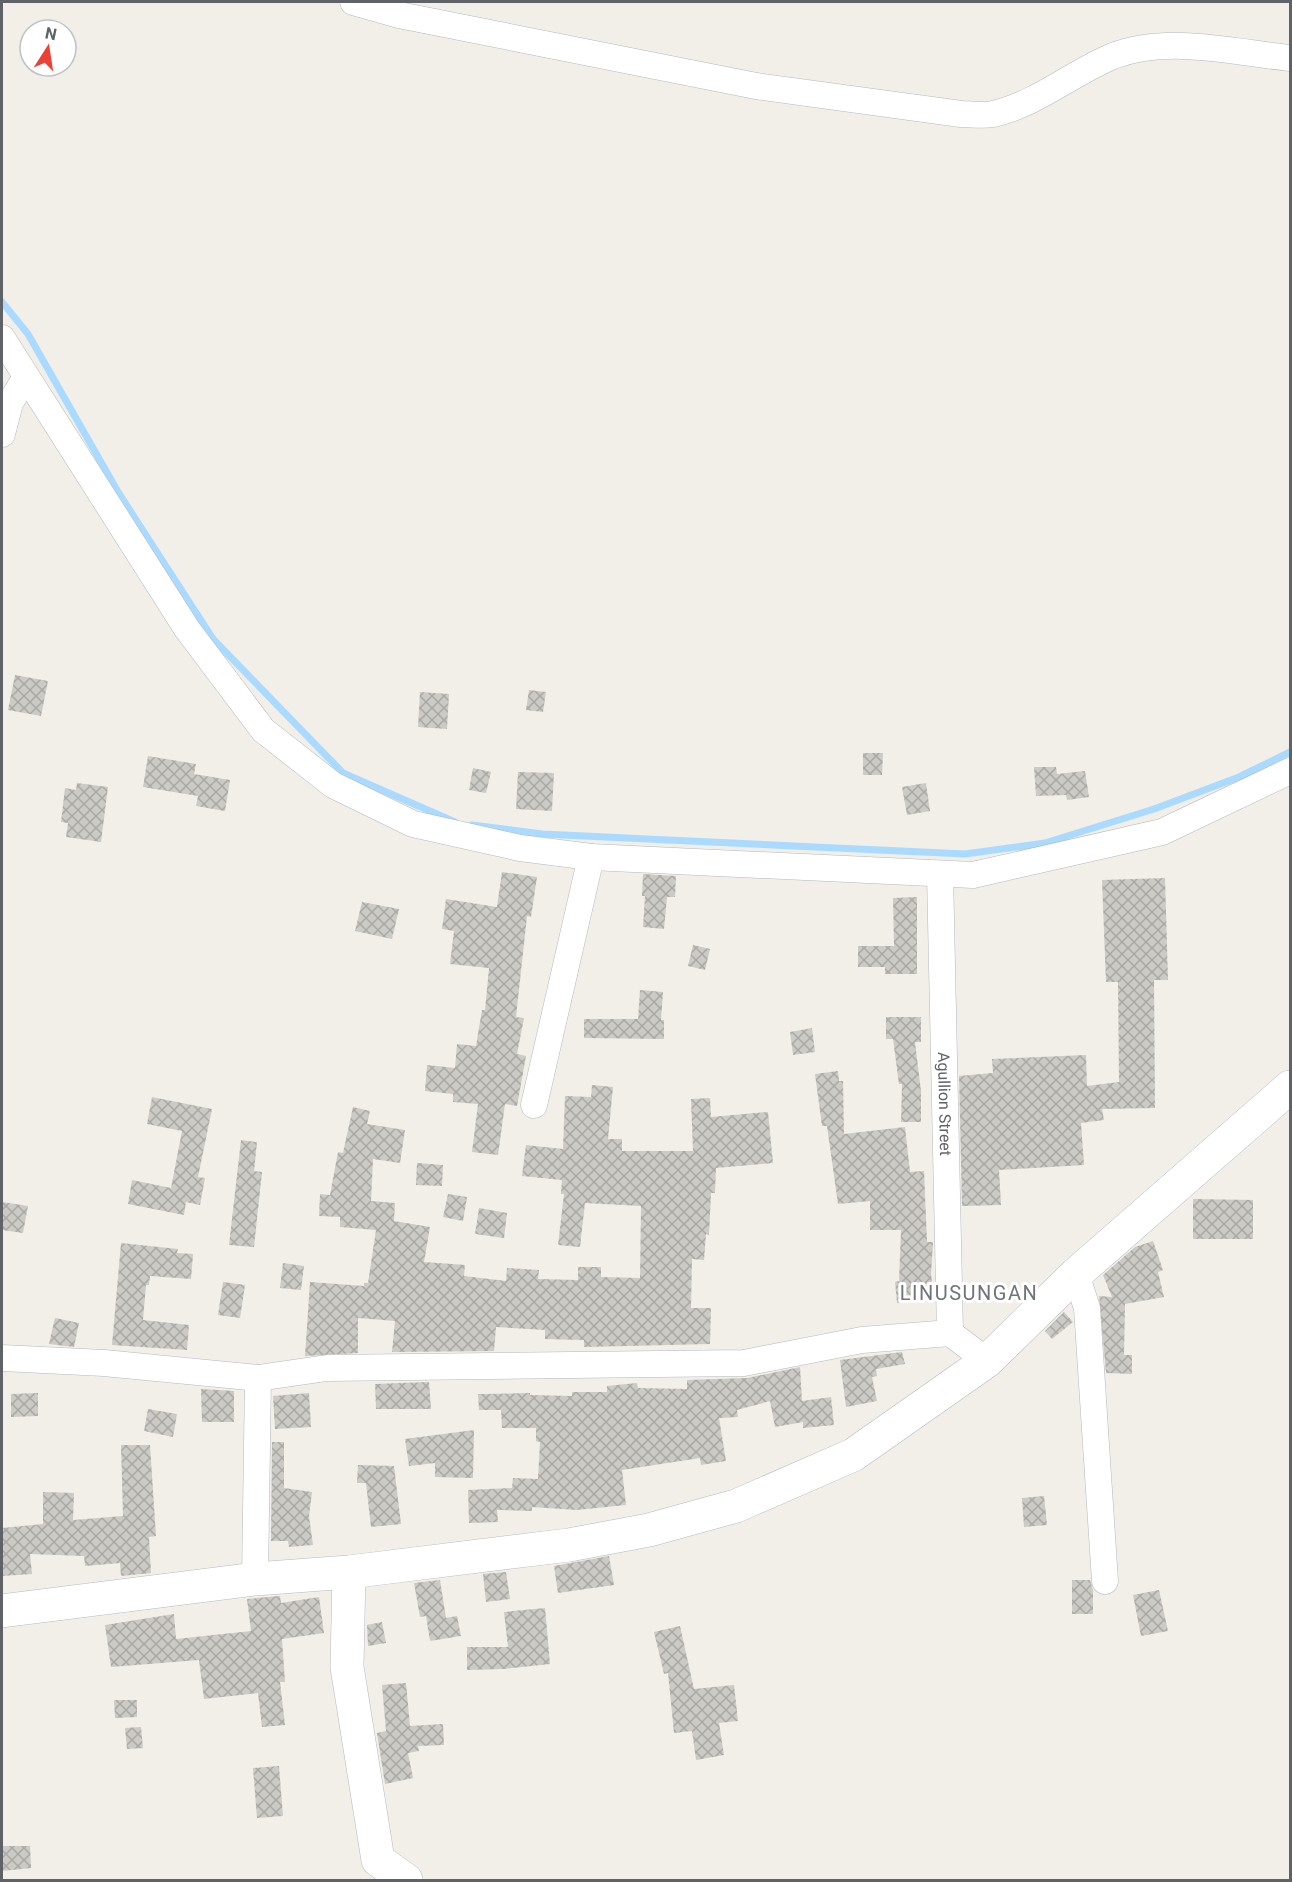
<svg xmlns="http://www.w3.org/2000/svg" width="1292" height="1882" font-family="Roboto,sans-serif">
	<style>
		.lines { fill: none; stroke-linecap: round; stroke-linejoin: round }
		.stream { stroke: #aadaff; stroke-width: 7 }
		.building { fill: url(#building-cross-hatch) }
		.street-casing { stroke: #b5b8bc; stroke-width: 27 }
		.secondary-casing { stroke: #b6babf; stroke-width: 34 }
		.street { stroke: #fff; stroke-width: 26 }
		.secondary { stroke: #fff; stroke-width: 33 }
		.labels { text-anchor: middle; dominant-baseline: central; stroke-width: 6; stroke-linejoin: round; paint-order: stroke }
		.street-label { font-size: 16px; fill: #5f6368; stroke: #fff }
		.quarter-label { font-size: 20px; letter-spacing: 1.5px; fill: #70757a; stroke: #fff }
	</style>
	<defs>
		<pattern id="building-cross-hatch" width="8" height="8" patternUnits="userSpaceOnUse" patternTransform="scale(1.5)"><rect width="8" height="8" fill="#cccac5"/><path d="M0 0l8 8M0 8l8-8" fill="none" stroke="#a9a8a4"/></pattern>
	</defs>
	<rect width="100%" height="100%" fill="#f1efe8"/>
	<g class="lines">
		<path class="stream" d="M 2,302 L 28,334 L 118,492 L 213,639 L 343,773 L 455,822
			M 472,825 L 542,834 L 965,854 L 1045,843 L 1154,809 L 1239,777 L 1290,752"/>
	</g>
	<path class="building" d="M 15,675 L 48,681 L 41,716 L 8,710 Z
		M 529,690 L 546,692 L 543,712 L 526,710 Z
		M 420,692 L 449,694 L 447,729 L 418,727 Z
		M 863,753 L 883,753 L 882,775 L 863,775 Z
		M 148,756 L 196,764 L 194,774 L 230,780 L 225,811 L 196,806 L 198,796 L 143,787 Z
		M 1034,767 L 1056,767 L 1057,774 L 1085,771 L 1089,797 L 1067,800 L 1066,795 L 1036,796 Z
		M 473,768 L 491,772 L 486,793 L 469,790 Z
		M 518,772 L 554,773 L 552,811 L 516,809 Z
		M 77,783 L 108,787 L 101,842 L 66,837 L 68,823 L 61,822 L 65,788 L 76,790 Z
		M 926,783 L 930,811 L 907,815 L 902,787 Z
		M 502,872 L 537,877 L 531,917 L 527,916 L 516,1017 L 524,1018 L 517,1054 L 526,1056 L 517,1106 L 505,1104 L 498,1155 L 472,1152 L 478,1104 L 453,1102 L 453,1094 L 425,1091 L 427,1065 L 455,1068 L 457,1044 L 476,1046 L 482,1010 L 485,1010 L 489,968 L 450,964 L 454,931 L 442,929 L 446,899 L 497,907 Z
		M 643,874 L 676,876 L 675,897 L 667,897 L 664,929 L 643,927 L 645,896 L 642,896 Z
		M 1165,878 L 1168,980 L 1154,980 L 1155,1108 L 1102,1109 L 1104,1120 L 1081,1123 L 1084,1165 L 999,1170 L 1001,1205 L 962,1206 L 959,1076 L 993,1073 L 992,1059 L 1086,1055 L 1087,1086 L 1119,1082 L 1118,982 L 1106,982 L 1102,880 Z
		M 917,897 L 917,974 L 885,974 L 885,967 L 858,967 L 858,946 L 894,946 L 893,898 Z
		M 362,902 L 399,909 L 392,939 L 355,931 Z
		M 693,945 L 710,949 L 705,970 L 688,966 Z
		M 640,990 L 663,992 L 661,1020 L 664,1020 L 664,1039 L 584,1038 L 584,1019 L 638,1019 Z
		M 886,1017 L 921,1017 L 921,1042 L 915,1042 L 921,1091 L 921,1122 L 901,1122 L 902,1084 L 899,1084 L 893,1039 L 886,1039 Z
		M 812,1028 L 815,1052 L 793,1055 L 790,1032 Z
		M 838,1071 L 839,1081 L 843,1081 L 844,1134 L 905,1127 L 910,1172 L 924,1171 L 927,1242 L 933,1242 L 931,1274 L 934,1299 L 897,1303 L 895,1282 L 899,1281 L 901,1230 L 870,1230 L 870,1201 L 838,1204 L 827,1126 L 822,1126 L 815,1074 Z
		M 592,1085 L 613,1087 L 608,1139 L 622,1139 L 622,1151 L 693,1151 L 691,1099 L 710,1098 L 711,1117 L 768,1112 L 773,1163 L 716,1168 L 715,1193 L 711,1193 L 709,1235 L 706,1234 L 704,1260 L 692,1259 L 691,1308 L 711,1308 L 710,1344 L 584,1347 L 584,1340 L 545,1339 L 545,1330 L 496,1327 L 494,1351 L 392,1352 L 395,1321 L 358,1318 L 358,1353 L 305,1356 L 310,1282 L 364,1286 L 364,1283 L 368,1283 L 376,1230 L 340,1227 L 340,1217 L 319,1216 L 320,1194 L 330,1195 L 338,1152 L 343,1153 L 353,1107 L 370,1111 L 367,1124 L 405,1130 L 400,1163 L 373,1159 L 371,1201 L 395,1203 L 394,1221 L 430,1227 L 424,1262 L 465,1265 L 464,1276 L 506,1281 L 507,1268 L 539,1270 L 538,1279 L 578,1280 L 578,1267 L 601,1267 L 601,1277 L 640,1278 L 641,1206 L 585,1203 L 580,1247 L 558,1245 L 564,1194 L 561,1194 L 562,1180 L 522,1176 L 526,1145 L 563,1149 L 565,1096 L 591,1097 Z
		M 152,1097 L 212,1109 L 198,1177 L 205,1178 L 200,1205 L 186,1202 L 184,1215 L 128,1204 L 132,1180 L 171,1188 L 182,1131 L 147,1124 Z
		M 241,1140 L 257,1142 L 254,1171 L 262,1172 L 254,1247 L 229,1245 Z
		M 417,1163 L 443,1165 L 442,1186 L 416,1185 Z
		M 448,1194 L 467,1197 L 463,1221 L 443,1217 Z
		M 1193,1199 L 1253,1200 L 1253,1239 L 1193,1239 Z
		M 2,1202 L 28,1206 L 23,1233 L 2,1230 Z
		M 479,1208 L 507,1213 L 504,1238 L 475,1234 Z
		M 1153,1241 L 1163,1270 L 1158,1272 L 1164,1297 L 1125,1304 L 1124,1355 L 1132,1355 L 1132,1374 L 1106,1373 L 1099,1296 L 1112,1297 L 1103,1275 L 1135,1247 Z
		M 121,1243 L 178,1249 L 177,1253 L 193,1254 L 191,1279 L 150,1276 L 149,1285 L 146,1285 L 143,1320 L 189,1325 L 187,1350 L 112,1345 Z
		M 283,1263 L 304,1266 L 301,1290 L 280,1288 Z
		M 223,1282 L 245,1285 L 240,1318 L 218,1315 Z
		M 1064,1312 L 1073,1322 L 1052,1339 L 1045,1331 Z
		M 55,1318 L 79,1323 L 74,1347 L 49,1344 Z
		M 902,1352 L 905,1364 L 876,1369 L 877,1376 L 872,1377 L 877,1401 L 846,1407 L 840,1360 Z
		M 800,1367 L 802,1401 L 831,1397 L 834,1425 L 803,1428 L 803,1422 L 775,1427 L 770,1401 L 737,1410 L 738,1417 L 719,1418 L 726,1461 L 701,1465 L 700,1458 L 622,1470 L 626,1505 L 577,1510 L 532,1507 L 532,1511 L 497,1510 L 498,1522 L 469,1523 L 468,1490 L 512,1488 L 513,1478 L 538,1479 L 540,1442 L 536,1441 L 536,1428 L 502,1428 L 501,1410 L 479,1410 L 478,1394 L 530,1393 L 530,1395 L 572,1396 L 572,1392 L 607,1392 L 607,1386 L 637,1383 L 638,1388 L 687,1389 L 687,1380 L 747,1378 Z
		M 429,1382 L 431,1409 L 376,1409 L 375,1384 Z
		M 201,1389 L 234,1391 L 234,1422 L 202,1422 Z
		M 38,1393 L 38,1416 L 11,1417 L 11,1394 Z
		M 309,1393 L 311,1427 L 275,1429 L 273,1396 Z
		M 148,1409 L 177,1414 L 173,1437 L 144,1431 Z
		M 474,1430 L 473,1478 L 435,1477 L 435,1463 L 409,1466 L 405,1439 Z
		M 272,1442 L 284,1442 L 284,1488 L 312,1492 L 309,1516 L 313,1545 L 289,1547 L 288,1541 L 271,1541 Z
		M 121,1445 L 150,1445 L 156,1536 L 149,1537 L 151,1573 L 121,1576 L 120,1563 L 85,1566 L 84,1556 L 30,1554 L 32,1574 L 2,1576 L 2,1528 L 43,1524 L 43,1492 L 74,1493 L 73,1520 L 123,1516 Z
		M 358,1465 L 394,1466 L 401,1524 L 371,1527 L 366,1483 L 357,1483 Z
		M 1044,1496 L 1047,1525 L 1024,1527 L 1022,1498 Z
		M 609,1556 L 614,1585 L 558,1593 L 554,1566 Z
		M 506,1572 L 510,1599 L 486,1602 L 483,1574 Z
		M 440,1580 L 446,1618 L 457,1616 L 461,1636 L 430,1641 L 426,1616 L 420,1617 L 414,1583 Z
		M 1072,1580 L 1090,1580 L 1093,1590 L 1093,1614 L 1072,1614 Z
		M 1159,1590 L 1168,1631 L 1141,1636 L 1133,1595 Z
		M 280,1596 L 281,1603 L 319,1597 L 324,1633 L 282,1639 L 285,1682 L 280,1682 L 285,1725 L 262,1727 L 258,1693 L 204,1699 L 199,1660 L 111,1667 L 105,1625 L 174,1614 L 176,1639 L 251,1631 L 247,1599 Z
		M 545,1608 L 550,1664 L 504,1669 L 467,1670 L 467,1647 L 508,1647 L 504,1612 Z
		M 382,1622 L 386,1643 L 368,1646 L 367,1625 Z
		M 680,1626 L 694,1689 L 734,1685 L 738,1721 L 719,1723 L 724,1755 L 696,1760 L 692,1731 L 674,1733 L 668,1673 L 664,1674 L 654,1632 Z
		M 406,1683 L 410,1726 L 443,1724 L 444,1745 L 418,1746 L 419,1751 L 408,1753 L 413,1778 L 385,1784 L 377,1733 L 386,1731 L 382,1685 Z
		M 114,1700 L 137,1700 L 137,1717 L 115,1718 Z
		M 141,1727 L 143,1748 L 127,1749 L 125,1728 Z
		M 279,1766 L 283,1816 L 257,1818 L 253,1768 Z
		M 2,1846 L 30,1846 L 31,1868 L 2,1871 Z"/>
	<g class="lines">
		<g class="street-casing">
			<g id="street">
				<path d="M 353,2 L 399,15 L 756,86 L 961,114 C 971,114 983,116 993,114 C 1037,104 1072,73 1113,56 C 1168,35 1234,52 1290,58"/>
				<path d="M 2,338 L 187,629 L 263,730 L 333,785 L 413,824 L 520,848 L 591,857 L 973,875 L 1162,832 L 1290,771"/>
				<path d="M 2,434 L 10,403 L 26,377"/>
				<path id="s1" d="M 940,874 L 950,1333"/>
				<path d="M 534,1105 L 591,857"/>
				<path d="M 1076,1274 L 1087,1308 L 1105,1581"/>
				<path d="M 2,1358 L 104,1363 L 258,1378 L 327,1368 L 744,1363 L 862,1340 L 950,1333 L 987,1361"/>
				<path d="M 255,1579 L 258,1378"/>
			</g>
		</g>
		<g class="secondary-casing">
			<path id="secondary" d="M 349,1572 L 347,1667 L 378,1860 L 406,1880
				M 2,1611 L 255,1579 L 349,1572 L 569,1545 L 649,1530 L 736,1506 L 853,1455 L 987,1361 L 1076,1274 L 1290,1087"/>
		</g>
		<use href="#street" class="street"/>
		<use href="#secondary" class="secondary"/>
	</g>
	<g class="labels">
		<g class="street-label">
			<text stroke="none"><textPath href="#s1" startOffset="230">Agullion Street</textPath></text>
		</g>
		<g class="quarter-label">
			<text x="969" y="1293">LINUSUNGAN</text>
		</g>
	</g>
	<rect width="1292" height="1882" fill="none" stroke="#5f6368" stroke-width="6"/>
	<g transform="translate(48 48) rotate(12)"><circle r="28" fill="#ffffff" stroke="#bfc1c3" stroke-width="1.5"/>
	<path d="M0-4.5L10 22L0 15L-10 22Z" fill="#ea4335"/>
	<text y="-9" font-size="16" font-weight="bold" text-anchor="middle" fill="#5f6368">N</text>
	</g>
</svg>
